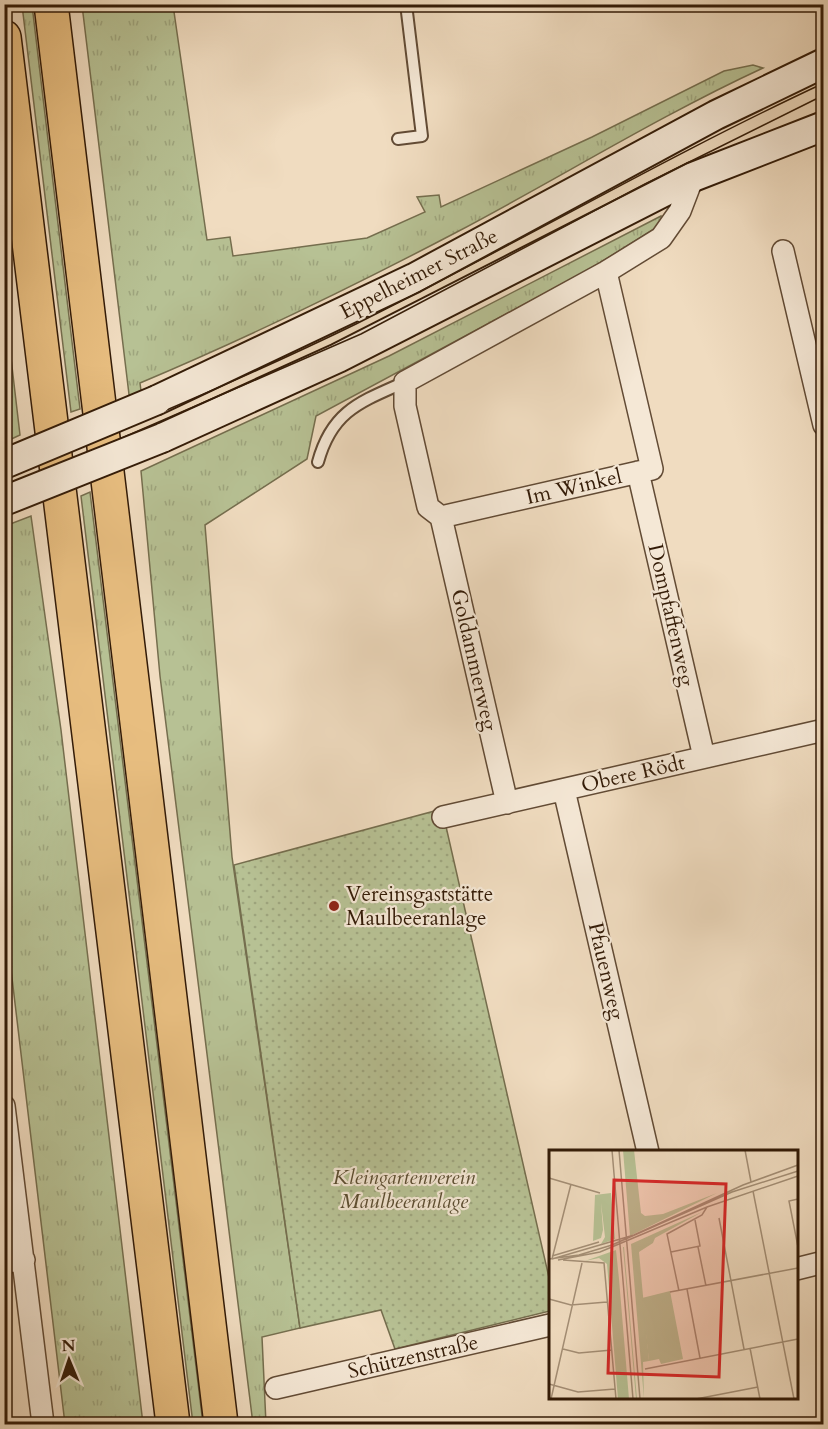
<svg xmlns="http://www.w3.org/2000/svg" width="828" height="1429" font-family="Cardo,serif">
	<style>
		.grass { fill: url(#grass-tufts); stroke: #756e4e; stroke-width: 1.5 }
		.garden { fill: url(#garden-dots); stroke: #756e4e; stroke-width: 1.5 }
		.lines { fill: none; stroke-linecap: round; stroke-linejoin: round }
		.service-casing { stroke: #624b35; stroke-width: 14 }
		.minor-casing { stroke: #624b35; stroke-width: 24 }
		.secondary-casing { stroke: #331b07; stroke-width: 32 }
		.motorway-casing { stroke: #331b07; stroke-width: 36 }
		.service { stroke: #f5e8d6; stroke-width: 10 }
		.minor { stroke: #f5e8d6; stroke-width: 21 }
		.secondary { stroke: #f5e8d6; stroke-width: 28 }
		.motorway { stroke: #e8be80; stroke-width: 33 }
		.tram { stroke: #331b07; stroke-width: 1.5 }
		.secondary-bridge-casing { stroke: #331b07; stroke-width: 32; stroke-linecap: butt }
		.secondary-bridge { stroke: #f5e8d6; stroke-width: 28 }
		.poi-dot { fill: #8f2418; stroke: #f5e8d6; stroke-width: 2 }
		.labels { text-anchor: middle; dominant-baseline: central; stroke-width: 4.5; stroke-linejoin: round; paint-order: stroke }
		.street-label { font-size: 21px; fill: #331b07; stroke: #f5e8d6 }
		.poi-label { font-size: 21px; fill: #331b07; stroke: #f5e8d6; text-anchor: start }
		.park-label { font-size: 21px; font-style: italic; fill: #5b4d31; stroke: #f5e8d6 }
		.inset-road { fill: none; stroke: #a48f76; stroke-width: 1.5 }
		.view { fill: #d62828; fill-opacity: 0.15; stroke: #d62828; stroke-width: 3 }
		.inset-edge { fill: none; stroke: #331b07; stroke-width: 3 }
	</style>
	<defs>
		<pattern id="grass-tufts" width="24" height="20" patternUnits="userSpaceOnUse" patternTransform="scale(1.5)"><rect width="24" height="20" fill="#b7c194"/><path d="M3 7l-1-3M5 7V3M7 7l1-3M15 17l-1-3M17 17v-4M19 17l1-3" fill="none" stroke="#9ea57e"/></pattern>
		<pattern id="garden-dots" width="8" height="8" patternUnits="userSpaceOnUse" patternTransform="scale(1.5)"><rect width="8" height="8" fill="#b7c194"/><path d="M2 2h.1M6 6h.1" fill="none" stroke="#9ea57e" stroke-width="1.8" stroke-linecap="round"/></pattern>
	</defs>
	<rect width="100%" height="100%" fill="#f0dcc0"/>
	<filter id="stains"><feTurbulence type="fractalNoise" baseFrequency=".00333" numOctaves="4"/><feColorMatrix values="0 0 0 0 .2 0 0 0 0 .09 0 0 0 0 .02 0 0 0 .5 -.17"/></filter>
	<radialGradient id="worn" r=".72"><stop offset=".6" stop-color="#630" stop-opacity="0"/><stop offset="1" stop-color="#630" stop-opacity=".3"/></radialGradient>
	<path class="grass" d="M 22,5 L 32,5 L 80,409 L 71,412 Z
		M 82,5 L 173,5 L 207,240 L 230,237 L 233,256 L 367,238 L 425,212 L 417,197 L 439,195 L 441,207 L 592,137 L 724,71 L 753,65 L 763,68 C 657,117 558,179 455,233 C 352,287 247,338 140,383 L 143,406 L 131,411 Z
		M 661,216 L 662,224 L 590,269 L 316,416 L 307,459 L 205,525 L 232,857 L 300,1328 L 262,1337 L 266,1424 L 253,1424 L 160,676 L 141,471 L 389,356 Z
		M 5,307 L 20,435 L 5,442 L 4,442 Z
		M 90,492 L 203,1424 L 193,1424 L 81,496 Z
		M 31,516 L 61,730 L 143,1424 L 65,1424 L 5,919 L 5,526 Z"/>
	<path class="garden" d="M 442,809 L 550,1282 L 550,1311 L 395,1349 L 381,1310 L 300,1328 L 234,865 Z"/>
	<g class="lines">
		<g class="service-casing">
			<path id="service" d="M 398,139 L 422,136 L 406,4
				M 318,462 C 332,411 360,402 405,382"/>
		</g>
		<g class="minor-casing">
			<path id="minor" d="M 783,251 L 824,425
				M 638,472 L 704,757
				M 441,517 L 428,507 L 405,406 L 405,382 L 606,272 L 661,238 L 680,211 L 693,177
				M 441,517 L 652,469 L 606,272
				M 441,517 L 507,803
				M 564,790 L 648,1152
				M 443,817 L 824,730
				M 4,1106 L 43,1424
				M 4,1262 L 24,1260
				M 796,1269 L 824,1262
				M 276,1388 L 550,1325"/>
		</g>
		<g class="secondary-casing">
			<path id="secondary" d="M 157,400 L 414,278 L 716,115 L 824,63
				M 162,438 L 338,358 L 693,177 L 824,126"/>
		</g>
		<g class="motorway-casing">
			<path id="motorway" d="M 51,4 L 221,1424
				M 4,37 L 173,1424"/>
		</g>
		<use href="#service" class="service"/>
		<use href="#minor" class="minor"/>
		<use href="#secondary" class="secondary"/>
		<use href="#motorway" class="motorway"/>
		<path class="tram" d="M 99,448 L 361,334 L 645,184 L 824,95
			M 4,479 C 122,429 241,380 356,324 C 513,246 665,157 824,83"/>
		<g class="secondary-bridge-casing">
			<path id="secondary-bridge" d="M 4,464 L 157,400
				M 4,501 L 162,438"/>
		</g>
		<use href="#secondary-bridge" class="secondary-bridge"/>
	</g>
	<circle class="poi-dot" cx="334" cy="906" r="6"/>
	<g class="labels">
		<g class="street-label">
			<text transform="translate(419 274) rotate(-27)">Eppelheimer Straße</text>
			<text transform="translate(574 487) rotate(-13)">Im Winkel</text>
			<text transform="translate(671 615) rotate(77)">Dompfaffenweg</text>
			<text transform="translate(474 660) rotate(77)">Goldammerweg</text>
			<text transform="translate(633 774) rotate(-13)">Obere Rödt</text>
			<text transform="translate(606 971) rotate(77)">Pfauenweg</text>
			<text transform="translate(413 1357) rotate(-13)">Schützenstraße</text>
		</g>
		<g class="poi-label">
			<text x="346" y="894">Vereinsgaststätte<tspan x="346" dy="24">Maulbeeranlage</tspan></text>
		</g>
		<g class="park-label">
			<text x="404" y="1177">Kleingartenverein<tspan x="404" dy="24">Maulbeeranlage</tspan></text>
		</g>
	</g>
	<g transform="translate(549 1150)">
		<rect width="249" height="249" fill="#f0dcc0"/>
		<path d="M 74,0 L 85,0 L 92,63 L 96,66 L 114,64 L 168,43 L 81,86 ZM 62,43 L 66,89 L 52,94 L 56,87 L 52,53 L 54,80 L 52,88 L 44,91 L 46,45 ZM 153,62 L 106,88 L 104,93 L 90,102 L 100,211 L 94,212 L 95,249 L 82,94 ZM 74,97 L 75,97 L 88,249 L 87,249 ZM 67,100 L 70,129 L 80,249 L 69,249 L 58,114 L 50,108 L 36,111 Z" fill="#b7c194"/>
		<path d="M 121,141 L 134,209 L 112,214 L 110,209 L 100,211 L 93,148 Z" fill="#b7c194"/>
		<path class="inset-road" d="M 63,0 L 84,249M 70,0 L 91,249M 196,0 L 202,32M 0,28 L 51,43M 204,41 L 245,249M 249,49 L 240,51 L 249,97M 170,68 L 195,199M 149,97 L 157,136M 122,102 L 151,96 L 146,70M 3,106 L 50,92M 0,109 L 30,105 L 63,95 L 183,42 L 249,21M 3,109 L 22,34M 3,109 L 85,85 L 194,35 L 249,15M 9,110 L 51,102 L 158,57 L 249,26M 14,110 L 55,113 L 67,249M 138,139 L 151,208M 130,141 L 118,84 L 153,65 L 158,57M 121,142 L 249,118M 0,149 L 22,155 L 58,152M 201,198 L 211,249M 14,199 L 30,203 L 63,200M 96,219 L 249,189M 0,234 L 29,242 L 66,239M 2,249 L 33,113M 147,249 L 209,237"/>
		<path class="view" d="M 65,30 L 177,34 L 170,227 L 59,223 Z"/>
		<rect width="249" height="249" class="inset-edge"/>
	</g>
	<rect width="828" height="1429" fill="none" stroke="#f0dcc0" stroke-width="24"/>
	<rect x="6" y="6" width="816" height="1417" fill="none" stroke="#331b07" stroke-width="3"/>
	<rect x="12" y="12" width="804" height="1405" fill="none" stroke="#331b07" stroke-width="1.5"/>
	<g transform="translate(69 1360) rotate(358)" stroke="#f5e8d6" stroke-width="4.5" paint-order="stroke">
	<path d="M0-4.5L10 22L0 15L-10 22Z" fill="#331b07"/>
	<text y="-9" font-size="16" font-weight="bold" text-anchor="middle" fill="#331b07">N</text>
	</g>
	<rect width="100%" height="100%" filter="url(#stains)"/>
	<rect width="100%" height="100%" fill="url(#worn)"/>
</svg>
